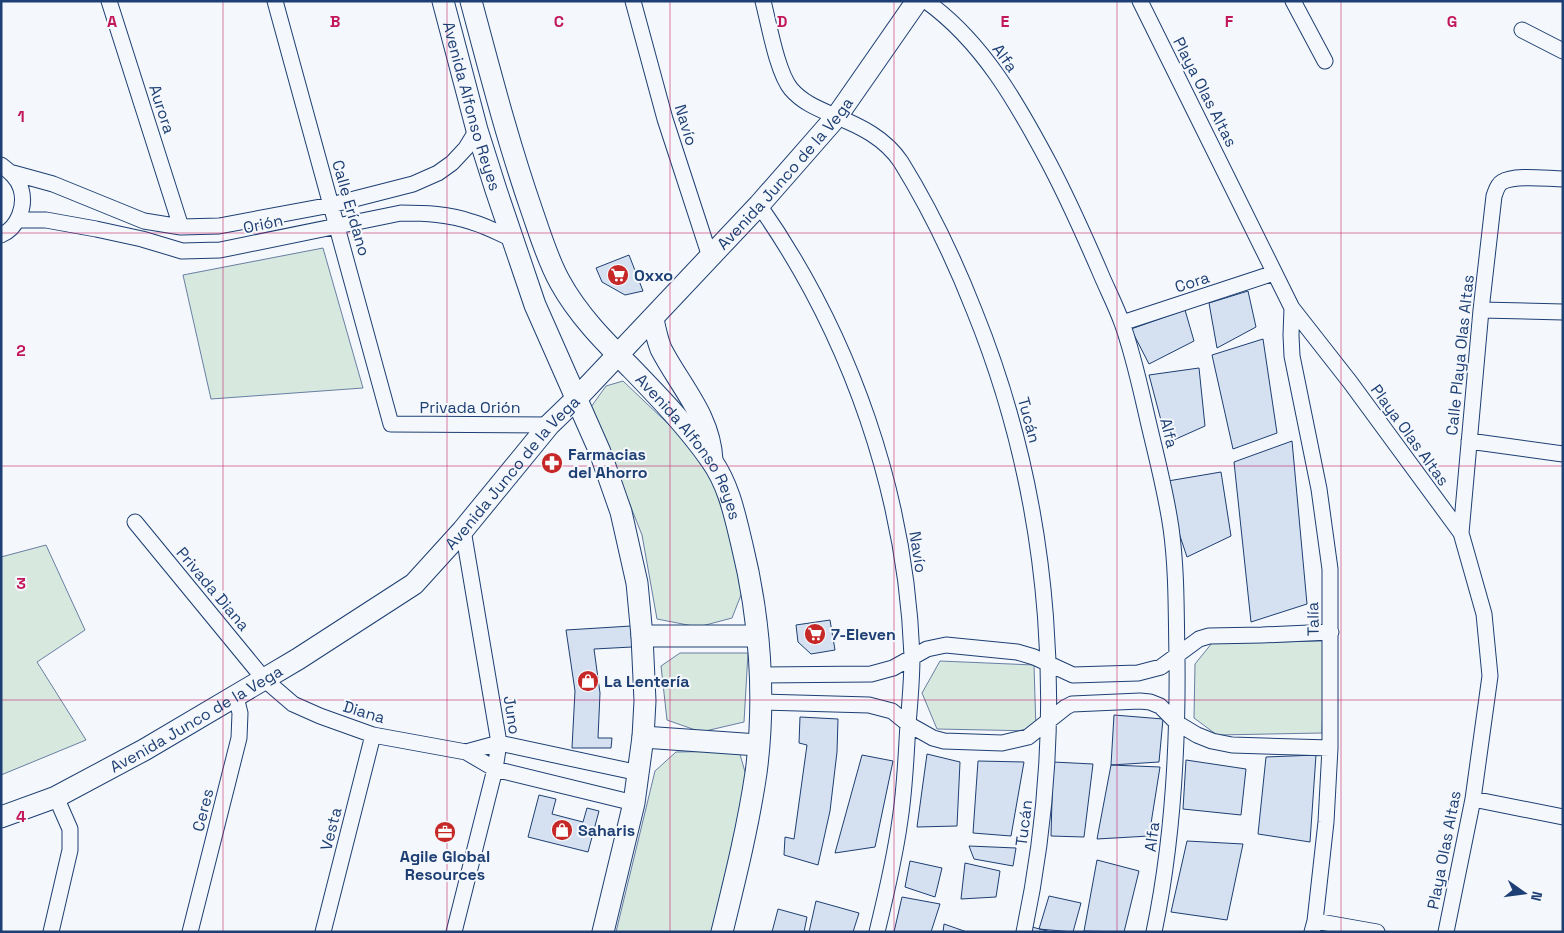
<svg xmlns="http://www.w3.org/2000/svg" width="1564" height="933" font-family="'Space Grotesk',sans-serif">
	<style>
		.green { fill: #d7e8df; stroke: #687fa3 }
		.building { fill: #d5e0f0; stroke: #1d3f73 }
		.lines { fill: none; stroke-linecap: round; stroke-linejoin: round }
		.street-casing { stroke: #1d3f73; stroke-width: 17 }
		.secondary-casing { stroke: #1d3f73; stroke-width: 23 }
		.street { stroke: #f4f7fb; stroke-width: 15 }
		.secondary { stroke: #f4f7fb; stroke-width: 21 }
		.grid { fill: none; stroke: #c2185b; stroke-width: 1; stroke-opacity: 0.55 }
		.labels { text-anchor: middle; dominant-baseline: central; stroke-width: 4; stroke-linejoin: round; paint-order: stroke }
		.street-label { font-size: 16px; fill: #1d3f73; stroke: #f4f7fb }
		.poi-label { font-size: 16px; font-weight: bold; fill: #1d3f73; stroke: #f4f7fb; text-anchor: start }
		.grid-label { font-size: 16px; text-anchor: middle; font-weight: bold; fill: #c2185b; stroke: #f4f7fb; stroke-width: 4; stroke-linejoin: round; paint-order: stroke }
	</style>
	<rect width="100%" height="100%" fill="#f4f7fb"/>
	<path class="green" d="M 323,248 L 363,388 L 211,399 L 183,275 Z
		M 623,381 L 704,458 L 748,577 L 732,618 L 698,627 L 657,619 L 642,535 L 591,407 L 606,386 Z
		M 46,545 L 85,630 L 37,662 L 86,740 L 1,775 L 1,557 Z
		M 1325,641 L 1322,733 L 1217,735 L 1194,718 L 1195,664 L 1212,643 Z
		M 680,653 L 748,653 L 744,722 L 701,732 L 667,720 L 661,666 Z
		M 940,661 L 1034,665 L 1036,731 L 937,729 L 922,693 Z
		M 739,751 L 752,796 L 718,932 L 616,932 L 655,771 L 676,752 Z"/>
	<path class="building" d="M 629,255 L 643,291 L 625,295 L 602,282 L 596,268 Z
		M 1248,291 L 1256,327 L 1217,348 L 1209,303 Z
		M 1185,310 L 1194,341 L 1149,364 L 1131,329 Z
		M 1263,339 L 1277,433 L 1233,449 L 1212,355 Z
		M 1199,368 L 1205,426 L 1167,443 L 1149,375 Z
		M 1292,441 L 1307,604 L 1251,622 L 1234,462 Z
		M 1221,472 L 1231,536 L 1187,557 L 1162,482 Z
		M 830,620 L 835,650 L 811,654 L 798,642 L 796,625 Z
		M 631,626 L 632,647 L 594,649 L 600,693 L 598,738 L 612,738 L 611,748 L 572,748 L 575,691 L 566,630 Z
		M 1114,715 L 1163,719 L 1159,762 L 1111,765 Z
		M 800,717 L 838,719 L 837,752 L 830,811 L 818,865 L 784,855 L 785,837 L 794,839 L 807,745 L 799,743 Z
		M 927,754 L 960,762 L 957,826 L 917,827 Z
		M 862,755 L 893,761 L 875,847 L 835,853 Z
		M 1316,755 L 1310,842 L 1258,834 L 1266,757 Z
		M 1186,760 L 1246,769 L 1241,815 L 1183,809 Z
		M 978,761 L 1024,762 L 1011,836 L 973,833 Z
		M 1053,762 L 1093,764 L 1084,837 L 1051,836 Z
		M 1111,765 L 1160,767 L 1149,836 L 1097,839 Z
		M 539,795 L 556,799 L 552,814 L 583,822 L 587,808 L 599,811 L 588,852 L 528,837 Z
		M 1187,841 L 1243,844 L 1227,920 L 1171,912 Z
		M 969,846 L 1016,848 L 1013,866 L 974,859 Z
		M 1097,860 L 1139,871 L 1124,932 L 1084,931 Z
		M 910,861 L 942,868 L 935,897 L 905,887 Z
		M 965,863 L 1000,871 L 996,897 L 961,899 Z
		M 1049,896 L 1081,903 L 1073,932 L 1039,929 Z
		M 902,897 L 940,904 L 931,932 L 894,932 Z
		M 816,901 L 859,913 L 853,932 L 809,932 Z
		M 778,909 L 807,917 L 804,932 L 772,932 Z
		M 944,924 L 967,932 L 943,932 Z
		M 1032,927 L 1051,932 L 1031,932 Z"/>
	<g class="lines">
		<g class="street-casing">
			<path id="street" d="M 109,1 L 181,227
				M 275,1 L 391,424 L 549,425
				M 633,1 L 665,119 L 710,257
				M 763,1 C 769,24 777,72 791,89 C 803,103 819,109 835,116 C 860,126 885,138 901,162 C 930,209 954,259 974,310 C 1054,507 1068,724 1024,932
				M 926,1 C 983,42 1017,103 1049,163 C 1068,199 1084,235 1100,272 C 1107,289 1116,306 1122,323 C 1134,356 1141,391 1149,425 C 1157,459 1166,493 1171,528 C 1177,571 1176,614 1177,658 C 1178,750 1173,841 1154,932
				M 1140,1 L 1292,308 L 1350,382 L 1461,533 L 1484,614 L 1490,676 L 1473,799 L 1446,932
				M 1293,1 L 1325,61
				M 1522,30 L 1563,51
				M 1,165 C 9,171 18,178 21,189 C 26,206 18,228 1,235
				M 13,173 L 53,184 L 144,221 L 181,227 L 219,226 L 331,205 L 413,184 L 438,173 L 452,163 L 466,148 L 477,130
				M 759,205 C 851,336 906,495 912,656 C 912,678 910,702 908,724 C 906,756 905,788 900,820 C 895,857 886,895 877,932
				M 18,220 L 46,220 L 96,229 L 142,239 L 182,251 L 220,250 L 401,213 C 425,213 449,214 472,222 C 486,226 499,233 512,239
				M 1292,308 L 1291,335 L 1292,356 L 1319,489 L 1330,569 L 1330,748 L 1326,822 L 1315,921 L 1312,932
				M 1481,310 L 1563,312
				M 1122,323 L 1274,273
				M 1469,441 L 1563,454
				M 135,522 L 264,679 L 293,704 L 320,716 L 373,735 L 466,752 L 495,769 L 634,803
				M 1461,533 L 1481,310 L 1494,196 C 1496,191 1497,185 1502,182 C 1515,174 1548,179 1563,179
				M 760,675 L 871,674 L 893,668 L 927,649 L 946,645 L 1017,652 L 1034,657 L 1073,675 L 1138,673 L 1161,667 L 1199,639 L 1209,636 L 1262,635 L 1331,632
				M 760,702 L 869,705 L 892,711 L 908,724 L 933,738 L 944,741 L 1002,743 L 1028,737 L 1066,707 L 1072,704 L 1140,701 L 1150,702 L 1160,706 L 1177,723 L 1197,735 L 1212,741 L 1232,745 L 1330,748
				M 466,752 L 499,743 L 639,773
				M 1473,799 L 1563,817
				M 1315,921 L 1377,932
				M 51,932 L 70,850 L 70,829 L 56,797
				M 190,932 L 239,738 L 240,713 L 236,697
				M 323,932 L 373,735
				M 454,932 L 495,769 L 499,743 L 463,530"/>
		</g>
		<g class="secondary-casing">
			<g id="secondary">
				<path id="s1" d="M 443,1 L 477,130 L 496,190 L 535,305 L 600,452 L 621,512 L 637,583 L 642,636 L 645,701 L 643,737 L 634,803 L 603,932"/>
				<path id="s2" d="M 471,1 C 490,72 508,142 532,211 C 540,234 548,261 560,282 C 578,315 605,342 631,368 C 659,397 688,427 711,460 C 729,485 735,516 742,545 C 760,618 766,698 756,773 C 748,827 735,879 722,932"/>
				<path d="M 653,319 C 655,329 657,339 661,349 C 680,386 710,416 712,460"/>
				<path d="M 642,636 L 757,636"/>
				<path d="M 643,737 L 758,745"/>
				<path id="s3" d="M 1,817 L 56,797 L 144,750 L 298,659 L 414,584 L 463,530 L 549,425 L 576,399 L 759,205 L 837,116 L 917,1"/>
			</g>
		</g>
		<use href="#street" class="street"/>
		<use href="#secondary" class="secondary"/>
	</g>
	<path class="grid" d="M 223,1 L 223,932M 447,1 L 447,932M 670,1 L 670,932M 894,1 L 894,932M 1117,1 L 1117,932M 1341,1 L 1341,932M 1,233 L 1563,233M 1,466 L 1563,466M 1,700 L 1563,700"/>
	<defs>
		<g id="supermarket-disc" transform="scale(1.125)"><circle r="9.5" fill="#c62828" stroke="#f4f7fb"/><path d="M-6-5.5h2.5l.6 2H6L4.5 2H-2.5L-4.4-4H-6ZM-1.5 3.2a1.3 1.3 0 1 0 .1 0ZM3 3.2a1.3 1.3 0 1 0 .1 0Z" fill="#fff"/></g>
		<g id="pharmacy-disc" transform="scale(1.125)"><circle r="9.5" fill="#c62828" stroke="#f4f7fb"/><path d="M-2-6h4v4h4v4h-4v4h-4v-4h-4v-4h4Z" fill="#fff"/></g>
		<g id="shop-disc" transform="scale(1.125)"><circle r="9.5" fill="#c62828" stroke="#f4f7fb"/><path d="M-5-2.5h2.3a2.7 3.5 0 0 1 5.4 0H5L5.5 6h-11ZM-1.5-2.5h3a1.5 2.3 0 0 0-3 0Z" fill="#fff"/></g>
		<g id="office-disc" transform="scale(1.125)"><circle r="9.5" fill="#c62828" stroke="#f4f7fb"/><path d="M-6-3h4V-5.5h4V-3h4V5H-6ZM-1-4.5V-3h2v-1.5ZM-6 0V1H6V0Z" fill="#fff"/></g>
	</defs>
	<g fill-rule="evenodd">
		<use href="#supermarket-disc" x="618" y="275"/>
		<use href="#pharmacy-disc" x="552" y="463"/>
		<use href="#supermarket-disc" x="815" y="634"/>
		<use href="#shop-disc" x="588" y="681"/>
		<use href="#shop-disc" x="562" y="830"/>
		<use href="#office-disc" x="445" y="832"/>
	</g>
	<g class="labels">
		<g class="street-label">
			<text transform="translate(1005 58) rotate(54)">Alfa</text>
			<text transform="translate(1205 92) rotate(63)">Playa Olas Altas</text>
			<text stroke="none"><textPath href="#s1" startOffset="109">Avenida Alfonso Reyes</textPath></text>
			<text transform="translate(162 109) rotate(72)">Aurora</text>
			<text transform="translate(686 125) rotate(73)">Navío</text>
			<text stroke="none"><textPath href="#s3" startOffset="1029">Avenida Junco de la Vega</textPath></text>
			<text transform="translate(351 208) rotate(74)">Calle Erídano</text>
			<text transform="translate(263 224) rotate(-12)">Orión</text>
			<text transform="translate(1192 282) rotate(-18)">Cora</text>
			<text transform="translate(1460 355) rotate(-84)">Calle Playa Olas Altas</text>
			<text x="470" y="407">Privada Orión</text>
			<text transform="translate(1029 420) rotate(75)">Tucán</text>
			<text transform="translate(1169 433) rotate(76)">Alfa</text>
			<text transform="translate(1410 435) rotate(54)">Playa Olas Altas</text>
			<text stroke="none"><textPath href="#s2" startOffset="506">Avenida Alfonso Reyes</textPath></text>
			<text stroke="none"><textPath href="#s3" startOffset="624">Avenida Junco de la Vega</textPath></text>
			<text transform="translate(918 552) rotate(81)">Navío</text>
			<text transform="translate(213 589) rotate(50)">Privada Diana</text>
			<text transform="translate(1313 619) rotate(-91)">Talía</text>
			<text transform="translate(364 712) rotate(17)">Diana</text>
			<text transform="translate(512 715) rotate(81)">Juno</text>
			<text stroke="none"><textPath href="#s3" startOffset="219">Avenida Junco de la Vega</textPath></text>
			<text transform="translate(203 810) rotate(-76)">Ceres</text>
			<text transform="translate(1024 823) rotate(-83)">Tucán</text>
			<text transform="translate(331 829) rotate(-76)">Vesta</text>
			<text transform="translate(1152 837) rotate(-83)">Alfa</text>
			<text transform="translate(1444 850) rotate(-79)">Playa Olas Altas</text>
		</g>
		<g class="poi-label">
			<text x="634" y="275">Oxxo</text>
			<text x="568" y="454">Farmacias<tspan x="568" dy="18">del Ahorro</tspan></text>
			<text x="831" y="634">7-Eleven</text>
			<text x="604" y="681">La Lentería</text>
			<text x="578" y="830">Saharis</text>
			<text x="445" y="856" text-anchor="middle">Agile Global<tspan x="445" dy="18">Resources</tspan></text>
		</g>
	</g>
	<g class="grid-label">
		<text x="112" y="27">A</text>
		<text x="335" y="27">B</text>
		<text x="559" y="27">C</text>
		<text x="782" y="27">D</text>
		<text x="1005" y="27">E</text>
		<text x="1229" y="27">F</text>
		<text x="1452" y="27">G</text>
		<text x="21" y="122">1</text>
		<text x="21" y="356">2</text>
		<text x="21" y="589">3</text>
		<text x="21" y="822">4</text>
	</g>
	<rect width="1564" height="933" fill="none" stroke="#1d3f73" stroke-width="5"/>
	<g transform="translate(1524 893) rotate(104)" stroke="#f4f7fb" stroke-width="4" paint-order="stroke">
	<path d="M0-4L9 19L0 12L-9 19Z" fill="#1d3f73"/>
	<text y="-8" font-size="14" font-weight="bold" text-anchor="middle" fill="#1d3f73">N</text>
	</g>
</svg>
